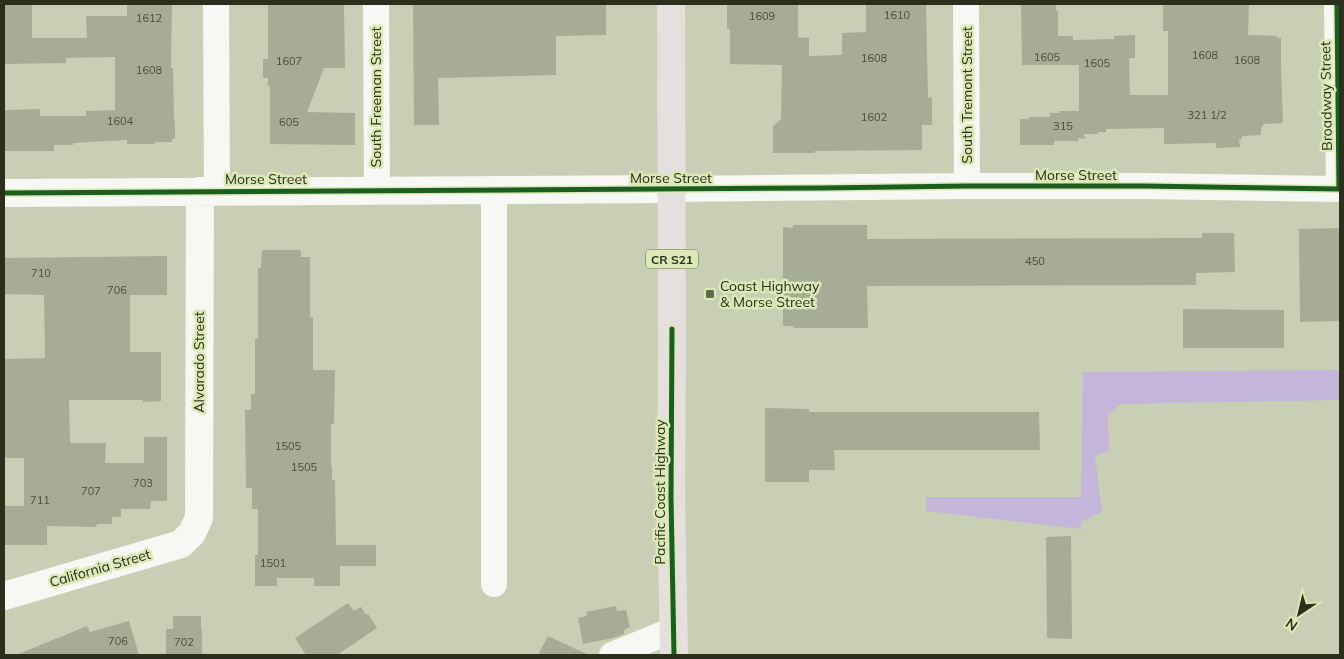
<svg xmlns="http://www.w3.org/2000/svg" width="1344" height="659" font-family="Mulish,sans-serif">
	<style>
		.green { fill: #c4b6da }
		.building { fill: #a7ac97 }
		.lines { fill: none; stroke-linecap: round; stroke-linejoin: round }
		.minor { stroke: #f7f8f4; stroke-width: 26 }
		.tertiary { stroke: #f7f8f4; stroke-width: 28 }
		.primary { stroke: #e5e0de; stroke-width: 28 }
		.cycleway-casing { stroke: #dce8b5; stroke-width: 8 }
		.cycleway { stroke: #1b5e20; stroke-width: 5 }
		.poi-dot { fill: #626751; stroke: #dce8b5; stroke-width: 2 }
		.labels { text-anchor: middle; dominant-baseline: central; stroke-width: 5; stroke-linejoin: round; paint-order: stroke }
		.number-label { font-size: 11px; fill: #4a4e3a }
		.shield { fill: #dce8b5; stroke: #606649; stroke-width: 1 }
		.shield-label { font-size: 12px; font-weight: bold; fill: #2b2f1b }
		.street-label { font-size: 14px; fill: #2b2f1b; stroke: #dce8b5 }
		.poi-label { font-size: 14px; fill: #2b2f1b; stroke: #dce8b5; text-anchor: start }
	</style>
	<rect width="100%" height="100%" fill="#c9cfb4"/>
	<path class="green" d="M 1340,370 L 1340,400 L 1121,404 L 1108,415 L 1109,451 L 1095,456 L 1102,512 L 1081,522 L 1081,529 L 926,511 L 926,497 L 1081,497 L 1083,372 Z"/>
	<path class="building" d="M 4,4 L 32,4 L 32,38 L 87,38 L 86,16 L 127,16 L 127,4 L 172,4 L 171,64 L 171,68 L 173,68 L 174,121 L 175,121 L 175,139 L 172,139 L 172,142 L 155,142 L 155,144 L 127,144 L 127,140 L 73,143 L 73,145 L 54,145 L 54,151 L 4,151 L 4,110 L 40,109 L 40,116 L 86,116 L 86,111 L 115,110 L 115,57 L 66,58 L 66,63 L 4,64 Z
		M 268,4 L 344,4 L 345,68 L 324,68 L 307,112 L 355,113 L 355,145 L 270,144 L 270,86 L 268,87 L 268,78 L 263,78 L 263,59 L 268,59 Z
		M 413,4 L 606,4 L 606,35 L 556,36 L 556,75 L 438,78 L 439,125 L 414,125 Z
		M 727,4 L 798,4 L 798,37 L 809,38 L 809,56 L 842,55 L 842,33 L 866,32 L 866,4 L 926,4 L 928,98 L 932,97 L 932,125 L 922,125 L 922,150 L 815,151 L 815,153 L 773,153 L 773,126 L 781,119 L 782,65 L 730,64 L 730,29 L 727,29 Z
		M 1021,4 L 1056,4 L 1056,11 L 1058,11 L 1058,36 L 1073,36 L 1073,40 L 1114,39 L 1114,36 L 1135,35 L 1135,58 L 1129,58 L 1130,95 L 1168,95 L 1168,31 L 1163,31 L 1163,4 L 1249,4 L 1248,35 L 1277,36 L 1277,38 L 1281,38 L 1281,67 L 1283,123 L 1263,124 L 1263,127 L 1261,127 L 1261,135 L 1242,136 L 1242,139 L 1239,139 L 1240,147 L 1216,148 L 1216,143 L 1164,144 L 1164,128 L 1106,129 L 1106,132 L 1098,132 L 1098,134 L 1084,134 L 1085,139 L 1078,138 L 1078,141 L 1054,141 L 1054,145 L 1020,145 L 1020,119 L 1029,119 L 1029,117 L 1050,117 L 1050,113 L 1059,113 L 1059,111 L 1079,111 L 1079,65 L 1022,65 Z
		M 793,225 L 867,225 L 867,239 L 1202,238 L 1202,233 L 1234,233 L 1235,272 L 1196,273 L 1196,285 L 867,286 L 868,328 L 794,328 L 793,326 L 783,326 L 783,227 L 793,228 Z
		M 1340,228 L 1340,321 L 1300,322 L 1299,229 Z
		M 262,250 L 301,250 L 301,257 L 310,257 L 310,317 L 313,317 L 313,370 L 335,370 L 334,424 L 331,424 L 331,467 L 332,467 L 332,480 L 335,480 L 336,545 L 376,545 L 376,566 L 340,566 L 340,586 L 314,586 L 314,578 L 277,578 L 277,586 L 255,586 L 255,555 L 258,555 L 258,509 L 252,509 L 252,488 L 246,488 L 245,410 L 251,410 L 251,394 L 255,394 L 255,338 L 258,339 L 258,268 L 261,268 Z
		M 167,256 L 167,295 L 130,295 L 130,352 L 161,352 L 161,401 L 143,402 L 143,400 L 69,400 L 70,443 L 106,443 L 105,463 L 144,463 L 144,437 L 167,437 L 167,501 L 151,501 L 150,509 L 121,509 L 121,517 L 112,517 L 112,524 L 97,524 L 96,527 L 47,526 L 47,545 L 4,545 L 4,506 L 24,506 L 24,458 L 4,458 L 4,359 L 45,358 L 44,295 L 4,294 L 4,258 Z
		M 1183,309 L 1284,310 L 1284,348 L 1183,348 Z
		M 765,408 L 809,409 L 809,412 L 1039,412 L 1040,450 L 834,450 L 835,470 L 809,470 L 809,482 L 765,482 Z
		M 1071,536 L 1072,639 L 1047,638 L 1046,537 Z
		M 348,603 L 354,611 L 361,607 L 366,615 L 368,614 L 377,628 L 337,655 L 306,655 L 295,638 Z
		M 616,606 L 617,611 L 626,610 L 630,627 L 624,630 L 624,634 L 613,638 L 583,644 L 578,618 L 587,616 L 586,612 Z
		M 173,616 L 201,616 L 201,629 L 202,629 L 202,655 L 166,655 L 166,629 L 173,629 Z
		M 129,621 L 139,655 L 16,655 L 87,626 L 90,632 Z
		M 548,636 L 589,655 L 538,655 Z"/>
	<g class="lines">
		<path class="minor" d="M 216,4 L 217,191
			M 376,4 L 377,190
			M 966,4 L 967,186
			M 672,189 L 967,186 L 1144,186 L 1339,189 L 1337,4
			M 494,190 L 494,584
			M 612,655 L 673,630"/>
		<path class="tertiary" d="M 4,193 L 672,189
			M 4,596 L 181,544 L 192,533 L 199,518 L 200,191"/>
		<path class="primary" d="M 671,4 L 672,348 L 671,497 L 674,655"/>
		<g class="cycleway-casing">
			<path id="cycleway" d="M 4,193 L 821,188 L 967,186 L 1144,186 L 1339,189 L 1337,4
				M 672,329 L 671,497 L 674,655"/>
		</g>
		<use href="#cycleway" class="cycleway"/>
	</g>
	<rect class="poi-dot" x="705" y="289" width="10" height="10" rx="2.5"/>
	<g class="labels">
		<g class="number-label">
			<text x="897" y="15">1610</text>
			<text x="762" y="16">1609</text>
			<text x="149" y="18">1612</text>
			<text x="1205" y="55">1608</text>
			<text x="1047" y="57">1605</text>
			<text x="874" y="58">1608</text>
			<text x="1247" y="60">1608</text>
			<text x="289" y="61">1607</text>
			<text x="1097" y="63">1605</text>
			<text x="149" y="70">1608</text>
			<text x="1207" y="115">321 1/2</text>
			<text x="874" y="117">1602</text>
			<text x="120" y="121">1604</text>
			<text x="289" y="122">605</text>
			<text x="1063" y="126">315</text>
			<text x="1035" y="261">450</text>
			<text x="41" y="273">710</text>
			<text x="117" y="290">706</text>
			<text x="288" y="446">1505</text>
			<text x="304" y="467">1505</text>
			<text x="143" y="483">703</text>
			<text x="91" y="491">707</text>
			<text x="40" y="500">711</text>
			<text x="273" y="563">1501</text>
			<text x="118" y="641">706</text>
			<text x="184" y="642">702</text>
		</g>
		<rect class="shield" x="646" y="249.5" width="52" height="19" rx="4"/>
		<g class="shield-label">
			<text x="672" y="259">CR S21</text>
		</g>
		<g class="street-label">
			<text transform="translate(967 95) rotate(-90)">South Tremont Street</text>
			<text transform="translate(1326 96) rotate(-91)">Broadway Street</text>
			<text transform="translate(376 97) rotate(-90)">South Freeman Street</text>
			<text x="1076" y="175">Morse Street</text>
			<text x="671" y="178">Morse Street</text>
			<text x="266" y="179">Morse Street</text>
			<text transform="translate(199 362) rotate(-90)">Alvarado Street</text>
			<text transform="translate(660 492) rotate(-90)">Pacific Coast Highway</text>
			<text transform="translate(100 568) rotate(-16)">California Street</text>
		</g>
		<g class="poi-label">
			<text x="720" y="286">Coast Highway<tspan x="720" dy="16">&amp; Morse Street</tspan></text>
		</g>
	</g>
	<rect width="1344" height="659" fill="none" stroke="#2b2f1b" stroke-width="10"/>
	<g transform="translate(1299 614) rotate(215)" stroke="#dce8b5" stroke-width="4" paint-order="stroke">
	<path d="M0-4L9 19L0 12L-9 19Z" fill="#2b2f1b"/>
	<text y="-8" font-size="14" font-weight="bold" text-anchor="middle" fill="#2b2f1b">N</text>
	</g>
</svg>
